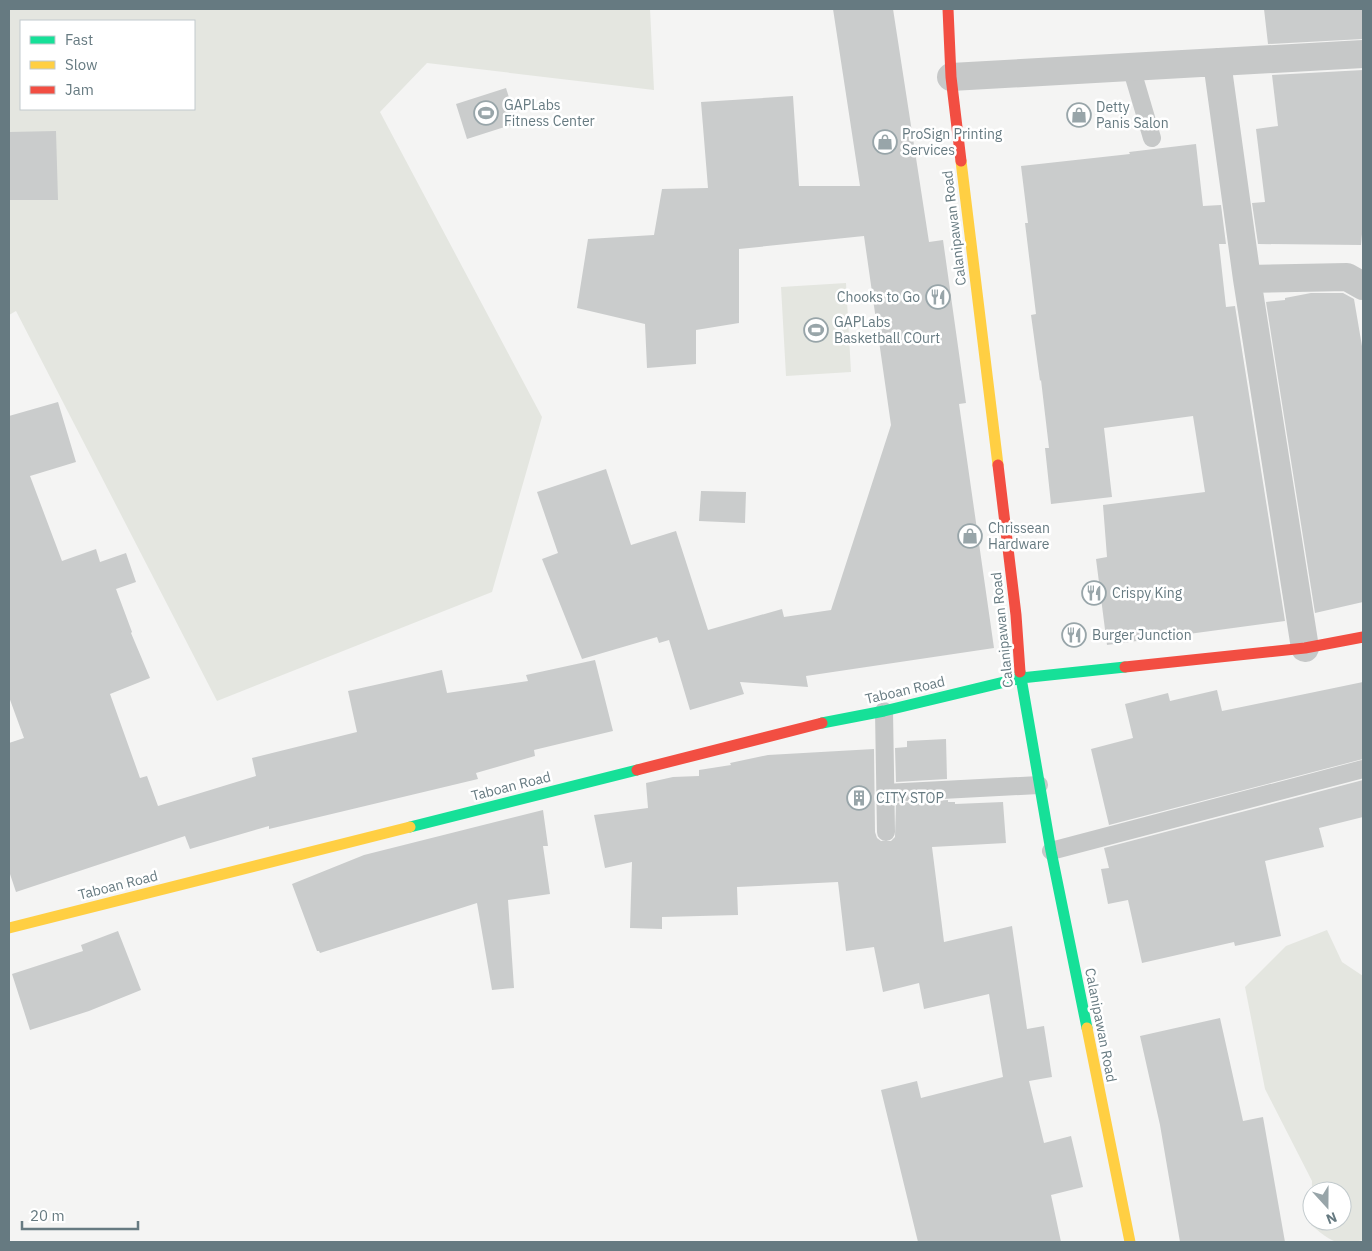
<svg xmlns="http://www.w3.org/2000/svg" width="1372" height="1251" font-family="'IBM Plex Sans',sans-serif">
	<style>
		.green { fill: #e4e6e0; fill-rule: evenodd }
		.building { fill: #cacccc }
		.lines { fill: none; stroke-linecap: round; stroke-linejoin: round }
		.lane { stroke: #c6c8c8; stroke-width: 18 }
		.street { stroke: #c6c8c8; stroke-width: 28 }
		.fast { stroke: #16e098; stroke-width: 11 }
		.slow { stroke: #ffcf43; stroke-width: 11 }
		.jam { stroke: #f24e42; stroke-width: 11 }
		.labels { text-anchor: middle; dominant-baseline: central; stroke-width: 5; stroke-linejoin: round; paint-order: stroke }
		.poi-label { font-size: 14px; fill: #667a81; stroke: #fff; text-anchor: start }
		.street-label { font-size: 14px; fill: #667a81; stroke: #fff }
	</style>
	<rect width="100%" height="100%" fill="#f4f4f3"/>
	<path class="green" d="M 9,9 L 650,9 L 654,90 L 427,63 L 380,112 L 542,417 L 492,592 L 217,701 L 16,311 L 9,315 ZM 21,21 L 194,21 L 194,109 L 21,109 Z
		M 846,283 L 851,372 L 786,376 L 781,287 Z
		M 1327,930 L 1342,962 L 1363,976 L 1363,1240 C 1336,1247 1331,1241 1311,1225 L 1312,1181 L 1265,1089 L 1245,987 L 1286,946 ZM 1312,1191 L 1342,1191 L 1342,1221 L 1312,1221 Z"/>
	<path class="building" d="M 833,9 L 893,9 L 929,242 L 943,240 L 966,403 L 959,404 L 994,648 L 806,676 L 808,687 L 740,682 L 744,694 L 690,710 L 669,640 L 659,643 L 657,637 L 582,659 L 542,559 L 558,553 L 537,492 L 606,469 L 631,545 L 676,531 L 708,630 L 782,609 L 784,617 L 831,610 L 891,425 L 864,236 L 739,249 L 739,323 L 696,330 L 696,364 L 647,368 L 645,324 L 577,308 L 588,239 L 654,235 L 662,189 L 708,188 L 701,102 L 793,96 L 799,186 L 860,186 Z
		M 1264,9 L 1363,9 L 1363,39 L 1268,44 Z
		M 1363,70 L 1363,223 L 1361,245 L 1258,244 L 1252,203 L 1265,202 L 1256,129 L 1278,126 L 1272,75 Z
		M 506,88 L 517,123 L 467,139 L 456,104 Z
		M 56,131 L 58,200 L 9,200 L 9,132 Z
		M 1196,144 L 1203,206 L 1221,205 L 1226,244 L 1219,244 L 1226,307 L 1235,306 L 1285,621 L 1107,645 L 1096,559 L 1107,557 L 1103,505 L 1205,492 L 1193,416 L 1104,428 L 1112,497 L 1051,504 L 1045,448 L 1049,448 L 1041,380 L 1040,381 L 1031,315 L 1036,314 L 1025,223 L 1028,223 L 1021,166 L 1130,154 L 1129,152 Z
		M 1311,293 L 1343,293 L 1354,299 L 1363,352 L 1363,602 L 1315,613 L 1266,302 L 1285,300 L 1285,298 Z
		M 58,402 L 76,462 L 30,476 L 62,561 L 96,549 L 100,562 L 126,553 L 136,582 L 116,589 L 132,632 L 131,633 L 150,678 L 110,694 L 140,778 L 147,776 L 158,806 L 256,776 L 252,758 L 357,732 L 348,691 L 442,670 L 447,693 L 528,681 L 526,675 L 595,660 L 613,731 L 534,750 L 535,756 L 476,773 L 478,779 L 269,829 L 269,826 L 190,849 L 185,836 L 16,892 L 9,871 L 9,743 L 24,738 L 9,697 L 9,416 Z
		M 701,491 L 746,492 L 745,523 L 699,521 Z
		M 1363,682 L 1363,759 L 1109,825 L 1091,749 L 1133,738 L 1125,704 L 1168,693 L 1170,701 L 1217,690 L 1222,711 Z
		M 946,739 L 947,779 L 896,782 L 895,748 L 907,747 L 907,741 Z
		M 874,749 L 875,832 L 877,838 L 881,841 L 891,841 L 895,837 L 896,803 L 948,800 L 948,802 L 955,802 L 955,804 L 1003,802 L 1006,843 L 932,847 L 944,942 L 1012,926 L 1027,1029 L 1044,1026 L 1052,1077 L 1029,1081 L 1044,1143 L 1071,1136 L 1083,1187 L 1051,1195 L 1061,1242 L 918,1242 L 881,1090 L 917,1081 L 921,1098 L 1003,1077 L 989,994 L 924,1009 L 919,983 L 883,992 L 874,947 L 846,951 L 838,882 L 737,887 L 738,915 L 662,917 L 662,929 L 630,928 L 632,862 L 605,868 L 594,815 L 648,808 L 646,783 L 673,777 L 699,776 L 699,770 L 731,765 L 730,763 L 768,755 Z
		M 1363,780 L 1363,817 L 1319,828 L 1324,847 L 1265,861 L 1281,936 L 1235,946 L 1234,942 L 1142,963 L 1128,900 L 1108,904 L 1101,869 L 1109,868 L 1104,848 Z
		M 543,810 L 548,846 L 543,846 L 550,894 L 508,900 L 514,988 L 492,990 L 477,903 L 320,953 L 319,951 L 317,951 L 292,884 L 364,855 Z
		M 118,931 L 141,990 L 89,1011 L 30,1030 L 12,974 L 83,951 L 81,945 Z
		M 1220,1018 L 1243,1121 L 1263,1117 L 1285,1242 L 1180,1242 L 1160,1125 L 1140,1036 Z"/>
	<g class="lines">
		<path class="lane" d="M 1131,67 L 1152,138
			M 884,711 L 886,832
			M 885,793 L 1039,785
			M 1051,851 L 1363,769"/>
		<path class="street" d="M 1217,62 L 1247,279 L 1305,648
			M 951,77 L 1363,54
			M 1247,279 L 1347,277 L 1363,286"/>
		<path class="fast" d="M 1020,672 L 1051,851 L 1087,1028
			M 822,723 L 884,711 L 1021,678 L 1125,667
			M 410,827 L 637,770"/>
		<path class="slow" d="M 961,161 L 998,465
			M 9,928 L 410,827
			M 1087,1028 L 1130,1242"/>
		<path class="jam" d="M 948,9 L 951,77 L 961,161
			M 998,465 L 1016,615 L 1020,672
			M 1125,667 L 1305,648 L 1363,637
			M 637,770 L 822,723"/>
	</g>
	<defs>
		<g id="stadium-ring" transform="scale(1.25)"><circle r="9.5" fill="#fff" stroke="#98a5a9" stroke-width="1.5"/><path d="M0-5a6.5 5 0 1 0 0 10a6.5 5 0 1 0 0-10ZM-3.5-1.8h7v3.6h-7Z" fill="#98a5a9"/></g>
		<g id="shop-ring" transform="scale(1.25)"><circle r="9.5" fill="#fff" stroke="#98a5a9" stroke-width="1.5"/><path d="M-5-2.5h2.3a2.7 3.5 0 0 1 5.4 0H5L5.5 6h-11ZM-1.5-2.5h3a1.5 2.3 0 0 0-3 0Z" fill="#98a5a9"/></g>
		<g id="restaurant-ring" transform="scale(1.25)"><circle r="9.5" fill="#fff" stroke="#98a5a9" stroke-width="1.5"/><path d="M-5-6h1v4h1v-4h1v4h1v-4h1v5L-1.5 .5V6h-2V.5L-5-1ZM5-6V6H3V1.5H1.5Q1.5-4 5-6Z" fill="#98a5a9"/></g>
		<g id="building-ring" transform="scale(1.25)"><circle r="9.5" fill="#fff" stroke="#98a5a9" stroke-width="1.5"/><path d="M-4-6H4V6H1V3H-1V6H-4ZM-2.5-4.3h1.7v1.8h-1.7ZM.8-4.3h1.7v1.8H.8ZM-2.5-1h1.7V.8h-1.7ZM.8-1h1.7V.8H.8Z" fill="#98a5a9"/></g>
	</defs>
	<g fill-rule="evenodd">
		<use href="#stadium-ring" x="486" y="113"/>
		<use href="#shop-ring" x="1079" y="115"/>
		<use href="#shop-ring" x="885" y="142"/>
		<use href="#restaurant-ring" x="938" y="297"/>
		<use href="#stadium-ring" x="816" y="330"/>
		<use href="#shop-ring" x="970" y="536"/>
		<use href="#restaurant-ring" x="1094" y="593"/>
		<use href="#restaurant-ring" x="1074" y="635"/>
		<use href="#building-ring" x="859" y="798"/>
	</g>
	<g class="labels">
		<g class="poi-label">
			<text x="504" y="105">GAPLabs<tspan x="504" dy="16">Fitness Center</tspan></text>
			<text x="1096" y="107">Detty<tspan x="1096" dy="16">Panis Salon</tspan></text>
			<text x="902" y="134">ProSign Printing<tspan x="902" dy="16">Services</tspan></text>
			<text x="920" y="297" text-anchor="end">Chooks to Go</text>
			<text x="834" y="322">GAPLabs<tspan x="834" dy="16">Basketball COurt</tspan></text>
			<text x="988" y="528">Chrissean<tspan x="988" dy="16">Hardware</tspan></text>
			<text x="1112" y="593">Crispy King</text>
			<text x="1092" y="635">Burger Junction</text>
			<text x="876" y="798">CITY STOP</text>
		</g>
		<g class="street-label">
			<text transform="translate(954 228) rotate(-97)">Calanipawan Road</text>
			<text transform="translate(1002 630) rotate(-96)">Calanipawan Road</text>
			<text transform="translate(905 690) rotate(-13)">Taboan Road</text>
			<text transform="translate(511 786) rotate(-14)">Taboan Road</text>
			<text transform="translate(118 885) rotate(-14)">Taboan Road</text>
			<text transform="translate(1101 1025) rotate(79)">Calanipawan Road</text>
		</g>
	</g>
	<rect width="1372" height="1251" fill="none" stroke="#667a81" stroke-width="20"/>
	<rect x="20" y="20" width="175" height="90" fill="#ffffff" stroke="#c2cacd"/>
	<rect x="30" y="36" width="25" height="8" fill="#16e098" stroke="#c2cacd"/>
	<text x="65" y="45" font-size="15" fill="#667a81">Fast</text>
	<rect x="30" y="61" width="25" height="8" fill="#ffcf43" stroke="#c2cacd"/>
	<text x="65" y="70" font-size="15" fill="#667a81">Slow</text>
	<rect x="30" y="86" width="25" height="8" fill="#f24e42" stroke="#c2cacd"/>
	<text x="65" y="95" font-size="15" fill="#667a81">Jam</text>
	<g transform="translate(1327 1206) rotate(159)"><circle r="24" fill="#ffffff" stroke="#c2cacd"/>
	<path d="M0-4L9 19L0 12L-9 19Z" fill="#98a5a9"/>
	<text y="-8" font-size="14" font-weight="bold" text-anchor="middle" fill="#667a81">N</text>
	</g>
	<path d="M22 1221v8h116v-8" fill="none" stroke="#667a81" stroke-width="2.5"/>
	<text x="30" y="1221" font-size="15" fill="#667a81" stroke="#ffffff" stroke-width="4" paint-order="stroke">20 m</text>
</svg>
